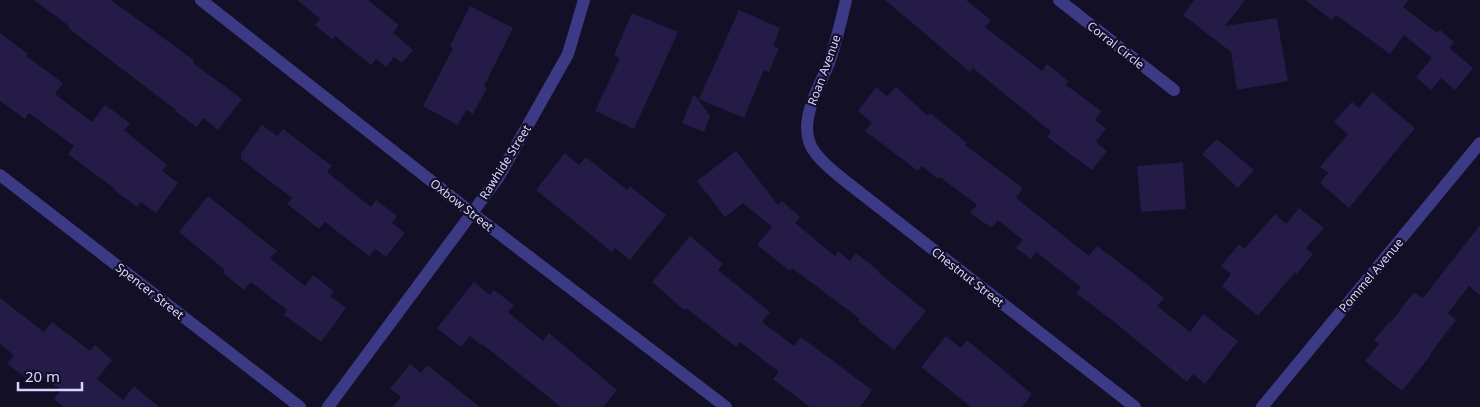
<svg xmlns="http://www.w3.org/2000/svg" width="1480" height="407" font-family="'Noto Sans',sans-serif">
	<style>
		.building { fill: #241b47 }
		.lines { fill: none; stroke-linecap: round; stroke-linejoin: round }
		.minor { stroke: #3d3a85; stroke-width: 12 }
		.labels { text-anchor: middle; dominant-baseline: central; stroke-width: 4.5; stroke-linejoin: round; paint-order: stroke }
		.street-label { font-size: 12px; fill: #d9d4ff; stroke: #130f26 }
	</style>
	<rect width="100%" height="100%" fill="#130f26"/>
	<path class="building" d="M 34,0 L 111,0 L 195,61 L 193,63 L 242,99 L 218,130 L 203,118 L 197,127 L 175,111 L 176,110 L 68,28 L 69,26 Z
		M 297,0 L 368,0 L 399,25 L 393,33 L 413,50 L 402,63 L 394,57 L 386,67 L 376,59 L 371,65 L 335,36 L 332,39 L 315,25 L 320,19 Z
		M 885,0 L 966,0 L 991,20 L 985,27 L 1042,71 L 1047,64 L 1068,81 L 1066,85 L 1101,111 L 1095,120 L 1106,128 L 1096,142 L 1107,151 L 1092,170 L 1047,137 L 1051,132 L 973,68 L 970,72 Z
		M 1194,0 L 1245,0 L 1225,26 L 1277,18 L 1288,81 L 1237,90 L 1231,52 L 1183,15 Z
		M 1305,0 L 1409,0 L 1403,7 L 1437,33 L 1440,30 L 1454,42 L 1449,48 L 1473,68 L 1455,90 L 1441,78 L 1431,90 L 1416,77 L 1432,58 L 1404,35 L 1390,54 L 1336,15 L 1332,20 Z
		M 470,6 L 513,28 L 484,86 L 487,88 L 473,114 L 466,110 L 458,125 L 423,106 L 453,48 L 450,46 Z
		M 739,10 L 780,28 L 773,46 L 779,48 L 769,72 L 764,70 L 744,118 L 699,99 Z
		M 632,13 L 678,32 L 634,129 L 595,111 L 620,58 L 614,55 Z
		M 0,33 L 28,54 L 26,56 L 63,83 L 55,94 L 92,122 L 105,105 L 130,123 L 124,130 L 167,165 L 162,171 L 178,183 L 156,213 L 141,202 L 137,207 L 114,190 L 115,189 L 68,154 L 74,146 L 29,113 L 25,119 L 0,101 Z
		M 876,87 L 887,96 L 896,87 L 928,116 L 930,113 L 967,143 L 965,145 L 1023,188 L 1016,198 L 1089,256 L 1097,246 L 1133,273 L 1164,298 L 1157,306 L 1190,332 L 1203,314 L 1238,341 L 1205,384 L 1193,374 L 1187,382 L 1113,321 L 1076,293 L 1081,287 L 1036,252 L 1031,259 L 1016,248 L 1023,240 L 998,220 L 992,228 L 970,213 L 977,205 L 940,177 L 938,179 L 922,166 L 918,171 L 865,131 L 872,123 L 858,111 Z
		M 1372,92 L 1415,128 L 1349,208 L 1320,183 L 1328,173 L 1320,167 L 1348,134 L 1334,122 L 1352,102 L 1359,108 Z
		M 694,94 L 710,116 L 704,132 L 682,123 Z
		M 262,125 L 277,136 L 283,129 L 332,166 L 327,172 L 371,207 L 376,200 L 397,216 L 392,223 L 405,233 L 386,257 L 375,249 L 369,256 L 325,222 L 319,229 L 287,204 L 292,198 L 241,159 L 241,153 Z
		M 1217,139 L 1254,170 L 1238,188 L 1202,154 Z
		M 736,151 L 778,205 L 782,201 L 800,217 L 795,223 L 835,256 L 838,251 L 850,261 L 856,253 L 879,271 L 878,272 L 926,311 L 894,350 L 858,321 L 860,319 L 792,268 L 790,271 L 757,245 L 772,227 L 743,203 L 725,217 L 697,181 Z
		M 565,153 L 579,165 L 586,157 L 627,190 L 630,186 L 666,215 L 630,260 L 615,248 L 612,252 L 536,190 Z
		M 1183,162 L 1186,209 L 1141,212 L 1137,166 Z
		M 208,196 L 277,251 L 270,258 L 305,286 L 313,275 L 334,291 L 330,296 L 346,308 L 321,342 L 284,315 L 287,310 L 251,282 L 244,290 L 223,273 L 225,270 L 179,232 Z
		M 1299,208 L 1324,228 L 1306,248 L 1313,254 L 1297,274 L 1295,272 L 1258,316 L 1222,286 L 1231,274 L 1221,266 L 1239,244 L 1244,249 L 1275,214 L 1286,224 Z
		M 1480,225 L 1480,295 L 1469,286 L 1448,313 L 1456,320 L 1430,354 L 1431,355 L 1402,391 L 1365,361 L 1379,344 L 1374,340 L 1390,321 L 1391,322 L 1414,292 L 1423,298 Z
		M 690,236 L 723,264 L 718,270 L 770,312 L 762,322 L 794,346 L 801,337 L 872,390 L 860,407 L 810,407 L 773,379 L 779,372 L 740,342 L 736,347 L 686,308 L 684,310 L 652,282 Z
		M 474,282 L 490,295 L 494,290 L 514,305 L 508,312 L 543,341 L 549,333 L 617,390 L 603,407 L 561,407 L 482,344 L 481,345 L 470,336 L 461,347 L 437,328 Z
		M 0,298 L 44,332 L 52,322 L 90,351 L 95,345 L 112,360 L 97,379 L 123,400 L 134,386 L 159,407 L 63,407 L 54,399 L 61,390 L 33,369 L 26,378 L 7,364 L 14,355 L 0,344 Z
		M 946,336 L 961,348 L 967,340 L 1032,394 L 1022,407 L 971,407 L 921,367 Z
		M 410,364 L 421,373 L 427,365 L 480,407 L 393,407 L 401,397 L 390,389 Z"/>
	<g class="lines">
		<path class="minor" d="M 201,0 L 472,213 L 726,407
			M 846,0 C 841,21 836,43 829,63 C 818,90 794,127 816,154 C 824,164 834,172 844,180 L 1135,407
			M 1059,0 L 1174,90
			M 0,175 L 300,407
			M 328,407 L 498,178 L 568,54 L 584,0
			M 1262,407 L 1480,143"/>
	</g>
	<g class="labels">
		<g class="street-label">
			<text transform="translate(1116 45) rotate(38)">Corral Circle</text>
			<text transform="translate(824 70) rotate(-70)">Roan Avenue</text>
			<text transform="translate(505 162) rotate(-58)">Rawhide Street</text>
			<text transform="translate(462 205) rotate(38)">Oxbow Street</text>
			<text transform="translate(1371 275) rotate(-50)">Pommel Avenue</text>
			<text transform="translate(968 277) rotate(38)">Chestnut Street</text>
			<text transform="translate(150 291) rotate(38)">Spencer Street</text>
		</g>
	</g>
	<path d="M18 382v8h64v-8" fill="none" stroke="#d9d4ff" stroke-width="2.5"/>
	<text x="25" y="382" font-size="15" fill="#d9d4ff" stroke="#130f26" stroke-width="4" paint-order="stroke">20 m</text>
</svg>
